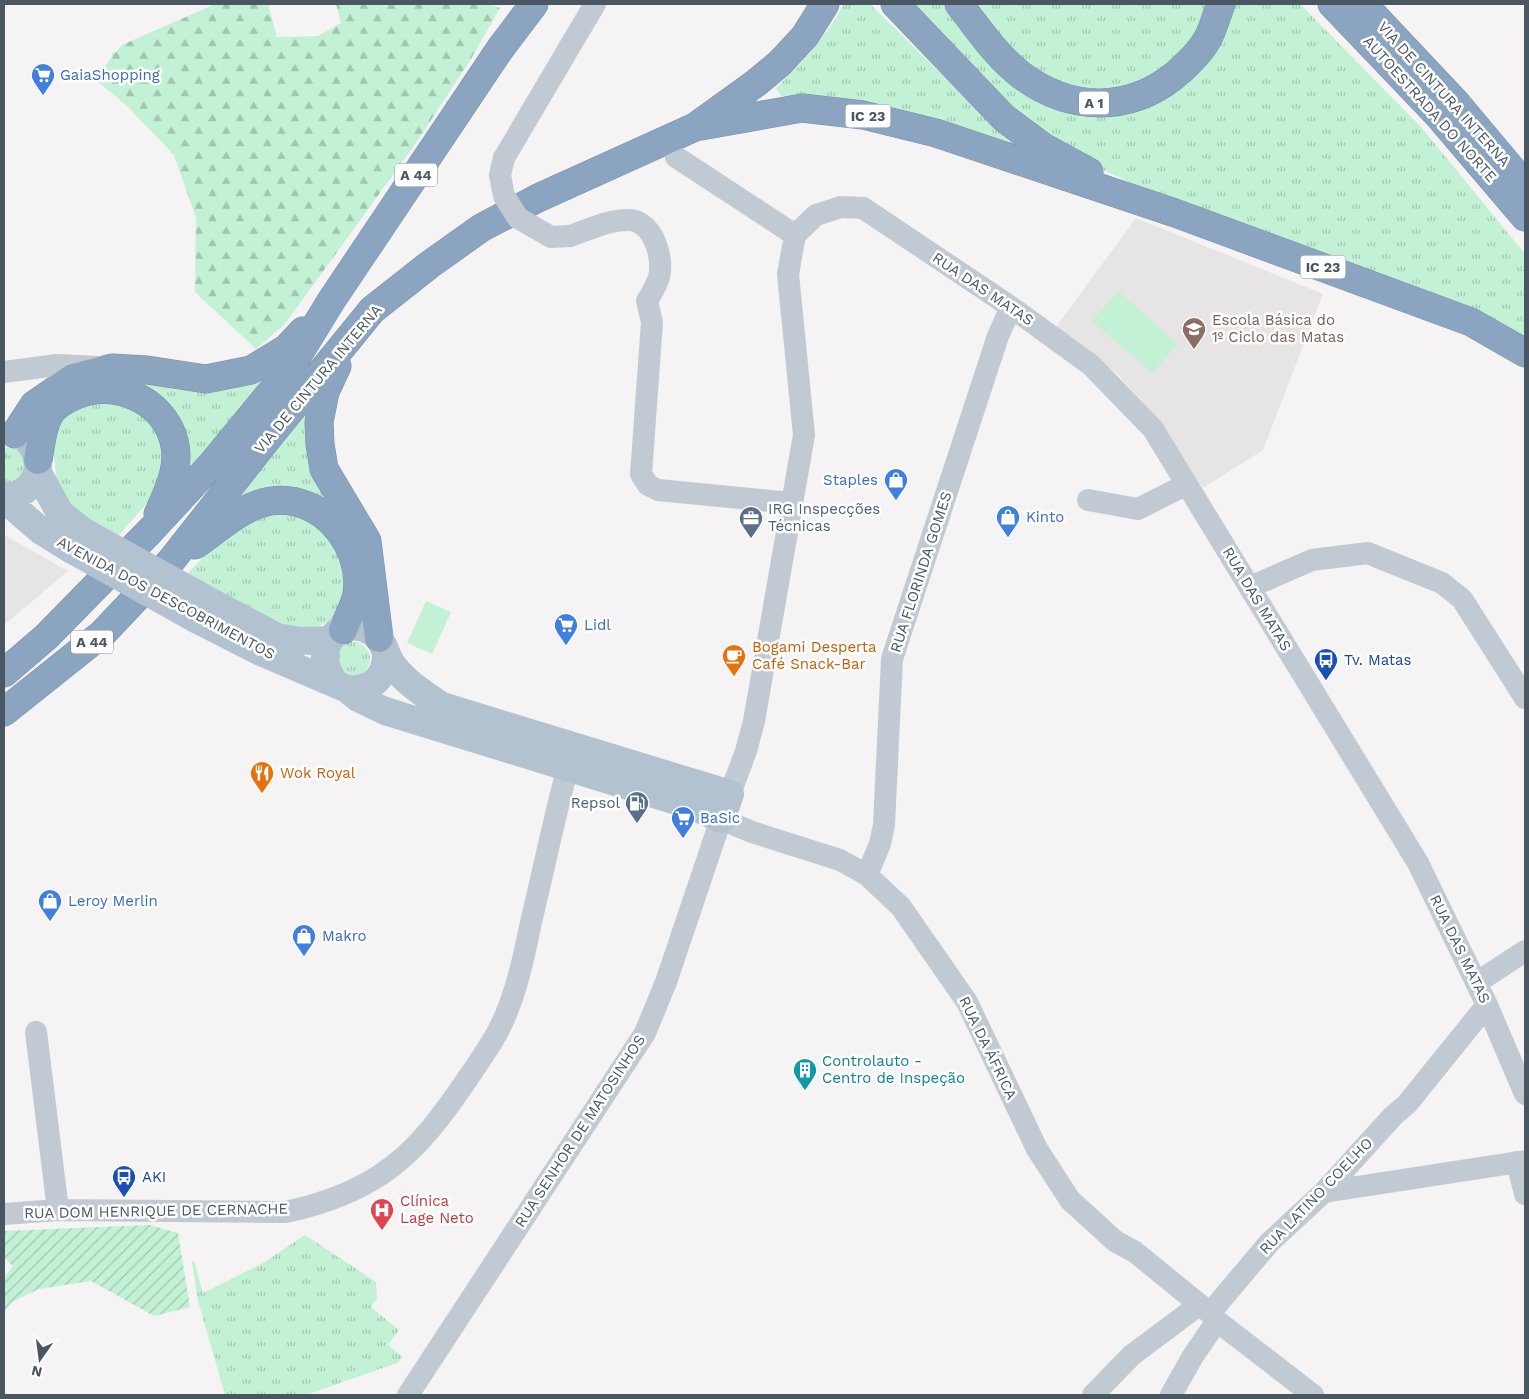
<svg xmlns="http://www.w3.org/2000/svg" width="1529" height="1399" font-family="'Work Sans',sans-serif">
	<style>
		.education { fill: #e6e4e5 }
		.grass { fill: url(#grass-tufts) }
		.forest { fill: url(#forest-firs) }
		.garden { fill: url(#garden-furrows) }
		.pitch { fill: #c3f1d5 }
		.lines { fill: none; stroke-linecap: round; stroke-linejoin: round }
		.highway-casing { stroke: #7690ad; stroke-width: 29 }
		.minor { stroke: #c1cad2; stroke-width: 22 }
		.major { stroke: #b3c2d1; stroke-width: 28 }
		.highway { stroke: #8ba5c1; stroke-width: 28 }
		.minor-bridge { stroke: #c1cad2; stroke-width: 22 }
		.major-bridge { stroke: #b3c2d1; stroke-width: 28 }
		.labels { text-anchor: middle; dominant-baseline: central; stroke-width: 5; stroke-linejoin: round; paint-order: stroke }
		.shield { fill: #fff; stroke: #808990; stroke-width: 1 }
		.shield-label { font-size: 14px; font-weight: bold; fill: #4a5661 }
		.shop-label { font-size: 15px; fill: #366cbe; stroke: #fff; text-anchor: start }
		.street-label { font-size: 15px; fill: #4a5661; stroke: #fff }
		.education-label { font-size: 15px; fill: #785e54; stroke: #fff; text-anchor: start }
		.service-label { font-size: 15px; fill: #4e5e75; stroke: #fff; text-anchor: start }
		.food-label { font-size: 15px; fill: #c56008; stroke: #fff; text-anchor: start }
		.transit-label { font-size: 15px; fill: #164399; stroke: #fff; text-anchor: start }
		.culture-label { font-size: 15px; fill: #0d838f; stroke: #fff; text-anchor: start }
		.health-label { font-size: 15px; fill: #be3a42; stroke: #fff; text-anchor: start }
	</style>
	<defs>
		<pattern id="grass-tufts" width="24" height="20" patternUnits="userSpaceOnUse" patternTransform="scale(1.25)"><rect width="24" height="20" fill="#c3f1d5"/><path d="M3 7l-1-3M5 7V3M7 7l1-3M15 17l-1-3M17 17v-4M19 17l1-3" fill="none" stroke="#a0c6b0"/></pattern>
		<pattern id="forest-firs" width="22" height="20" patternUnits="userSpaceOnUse" patternTransform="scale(1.25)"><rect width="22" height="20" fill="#c3f1d5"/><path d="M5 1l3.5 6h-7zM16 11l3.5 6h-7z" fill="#a0c6b0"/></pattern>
		<pattern id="garden-furrows" width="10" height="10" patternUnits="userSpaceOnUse" patternTransform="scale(1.25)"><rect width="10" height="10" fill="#c3f1d5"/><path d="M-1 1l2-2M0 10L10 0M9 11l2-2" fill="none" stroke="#a0c6b0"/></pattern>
	</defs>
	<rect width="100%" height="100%" fill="#f5f3f3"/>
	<path class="education" d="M 1136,218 L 1323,294 L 1263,450 L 1203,488 L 1141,400 L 1116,373 L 1056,327 Z
		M 4,535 L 68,571 L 4,625 Z"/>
	<path class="grass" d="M 844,4 L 870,4 L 980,112 L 1034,153 C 950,124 872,92 781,96 L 776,88 C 803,62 826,37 844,4 Z
		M 906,4 L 948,4 L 1006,71 L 1138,107 L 1232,4 L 1300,4 L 1422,128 L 1525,254 L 1525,338 L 1150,192 C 1116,176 1082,161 1052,140 C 998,101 953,51 906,4 Z
		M 978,4 L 1210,4 L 1187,50 L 1147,81 L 1125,87 L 1087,89 L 1052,80 L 1019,59 Z
		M 266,376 L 185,475 L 186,440 L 118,380 Z
		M 316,396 L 345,520 L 240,497 Z
		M 107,398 C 115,401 125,402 132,407 C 162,425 172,456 157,487 C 149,505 130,521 118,536 L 79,517 L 54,482 C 58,465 54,465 53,450 C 52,436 61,421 69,409 Z
		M 13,447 L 24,456 L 26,470 L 18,481 L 4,483 L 4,448 Z
		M 268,510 L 295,513 L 318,526 L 336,544 L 348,582 L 338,616 C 322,626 309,630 290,631 L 187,574 L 223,536 Z
		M336 659a17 17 0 1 1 34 0a17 17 0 1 1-34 0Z
		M 305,1235 L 376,1282 L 377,1298 L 371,1307 L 399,1330 L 388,1345 L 403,1357 L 397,1363 L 306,1395 L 225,1395 L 198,1301 L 192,1262 L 194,1260 L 203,1293 L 263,1263 Z"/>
	<path class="forest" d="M 215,4 L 268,4 L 277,37 L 318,36 L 341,23 L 336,4 L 490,4 L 500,8 L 471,59 L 416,143 L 285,324 L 256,349 L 195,292 L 196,218 L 174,155 L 127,106 L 95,79 L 112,57 L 112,53 L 116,52 L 122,45 Z"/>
	<path class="garden" d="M 150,1225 L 178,1233 L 190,1307 L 154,1316 L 91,1281 L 39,1289 L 12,1302 L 4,1313 L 4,1278 L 13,1266 L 4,1258 L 4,1231 Z"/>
	<path class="pitch" d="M 1118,291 L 1178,344 L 1152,373 L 1092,321 Z
		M 426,601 L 451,612 L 432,654 L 407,643 Z"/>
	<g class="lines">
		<g class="highway-casing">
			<path id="highway" d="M 895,4 L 1004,118 L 1043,147 L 1089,172
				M 959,4 C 978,28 996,56 1021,75 C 1069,111 1127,113 1174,76 C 1187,65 1202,51 1209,36 C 1214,26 1217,14 1221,4
				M 1332,4 L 1439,116 L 1525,217
				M 1363,4 L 1457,104 L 1525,185
				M 701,126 L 802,108 L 863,115 L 936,133 L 1175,213 L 1471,322 L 1525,353
				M 337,366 L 325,392 L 319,422 L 320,444 L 324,469 L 367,541 L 379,638
				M 15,434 L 34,405 L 73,378 L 112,368 L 147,370 L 206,379 L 251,370 L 287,348 L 303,331
				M 38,460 C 41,444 42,426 51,412 C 57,404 67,399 76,395 C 114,379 163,399 174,441 C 181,466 168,492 158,514
				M 195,545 C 219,529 241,506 271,501 C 322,494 364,545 357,594 C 355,606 347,619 343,630
				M 4,673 L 46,637 L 151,530 L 212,464 L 287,373 L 331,301 L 500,49 L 534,4
				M 4,712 L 103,633 L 171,561 L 267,439 L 372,310 L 429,265 L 481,228 L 538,198 L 695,127 L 756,83 L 780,63 L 805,36 L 825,4"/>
		</g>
		<path class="minor" d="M 676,157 L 795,235
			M 504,158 L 595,4
			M 570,236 C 588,230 610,219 629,220 C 653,221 664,257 659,277 C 657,285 651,294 647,301 L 652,322 L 641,474 L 648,485 L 658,490 L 791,503
			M 4,372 L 57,365 L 97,367
			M 1088,500 L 1138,509 L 1187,484
			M 1250,587 L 1312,560 L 1368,553 L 1380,558 L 1442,583 L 1462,599 L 1525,698
			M 730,794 L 746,751 L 754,721 L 804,435 L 788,274 L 795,235 L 816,215 L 841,207 L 863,208 L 1011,307 L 1091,365 L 1153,429 L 1418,863 L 1487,1005 L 1525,1094
			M 867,875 L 880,844 L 884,825 L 892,659 L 998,336 L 1011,307
			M 1476,983 L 1525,951
			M 36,1032 L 58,1210
			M 1517,1162 L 1525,1194
			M 1324,1192 L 1525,1161
			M 4,1214 L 58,1210 L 286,1212 C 379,1192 417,1154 468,1078 C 483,1056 499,1034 508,1009 C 519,981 525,951 531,922 C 545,865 556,808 572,752
			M 1210,1313 L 1269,1243 L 1324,1192 L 1393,1116 L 1407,1104 L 1487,1005
			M 408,1395 L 645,1033 L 666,982 L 721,819 L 752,832 L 840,860 L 867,875 L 901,907 L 967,1002 L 1037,1149 L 1070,1200 L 1115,1241 L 1135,1252 L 1210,1313 L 1217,1321 L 1313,1395
			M 1093,1395 L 1132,1355 L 1199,1305
			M 1171,1395 L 1193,1356 L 1217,1321"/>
		<path class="major" d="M 38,473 L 60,513 L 84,532
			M 4,496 C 36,497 49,462 27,440
			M 4,499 L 40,530 L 69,548
			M 213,603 L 277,637 L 300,641 L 330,640
			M 196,619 L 263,653 L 347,689 L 358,698 L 385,711 L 693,806 L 721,819 L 730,794 L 442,706 C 425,695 407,683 394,667 C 385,656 385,640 372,632 C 341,612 307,650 336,684
			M 347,689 C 371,691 386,678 386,654"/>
		<use href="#highway" class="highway"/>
		<path class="minor-bridge" d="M 504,158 L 500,175 L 504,196 L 518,218 L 551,237 L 570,236"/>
		<path class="major-bridge" d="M 84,532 L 213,603
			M 69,548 L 196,619"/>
	</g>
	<defs>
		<g id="supermarket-pin" transform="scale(1.25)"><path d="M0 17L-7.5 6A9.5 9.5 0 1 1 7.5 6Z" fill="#3f7fe0" stroke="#fff"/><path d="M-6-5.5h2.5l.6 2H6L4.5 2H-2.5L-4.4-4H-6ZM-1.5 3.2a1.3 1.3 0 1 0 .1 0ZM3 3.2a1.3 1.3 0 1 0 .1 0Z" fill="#fff"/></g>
		<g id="school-pin" transform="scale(1.25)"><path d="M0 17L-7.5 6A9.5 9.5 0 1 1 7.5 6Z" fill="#8d6e63" stroke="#fff"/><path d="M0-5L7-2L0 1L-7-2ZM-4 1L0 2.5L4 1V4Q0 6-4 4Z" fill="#fff"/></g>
		<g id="shop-pin" transform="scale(1.25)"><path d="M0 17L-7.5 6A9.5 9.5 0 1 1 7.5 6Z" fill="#3f7fe0" stroke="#fff"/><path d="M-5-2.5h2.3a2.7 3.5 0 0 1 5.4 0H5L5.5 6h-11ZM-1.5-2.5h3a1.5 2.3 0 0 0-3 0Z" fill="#fff"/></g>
		<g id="office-pin" transform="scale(1.25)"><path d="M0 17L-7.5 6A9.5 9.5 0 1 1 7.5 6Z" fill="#5c6f8a" stroke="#fff"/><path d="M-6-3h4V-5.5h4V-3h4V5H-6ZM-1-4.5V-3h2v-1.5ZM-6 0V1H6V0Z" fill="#fff"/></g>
		<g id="cafe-pin" transform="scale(1.25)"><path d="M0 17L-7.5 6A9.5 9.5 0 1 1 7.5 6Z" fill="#e8710a" stroke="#fff"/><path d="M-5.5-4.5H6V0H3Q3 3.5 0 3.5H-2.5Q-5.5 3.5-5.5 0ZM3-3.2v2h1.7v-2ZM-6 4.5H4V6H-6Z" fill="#fff"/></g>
		<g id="bus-pin" transform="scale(1.25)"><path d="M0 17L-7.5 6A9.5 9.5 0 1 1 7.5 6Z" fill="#1a4fb4" stroke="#fff"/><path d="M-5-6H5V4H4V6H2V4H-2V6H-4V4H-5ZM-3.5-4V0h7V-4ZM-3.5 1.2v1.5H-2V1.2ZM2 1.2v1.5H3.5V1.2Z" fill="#fff"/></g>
		<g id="restaurant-pin" transform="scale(1.25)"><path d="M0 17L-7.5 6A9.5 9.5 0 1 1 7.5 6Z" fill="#e8710a" stroke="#fff"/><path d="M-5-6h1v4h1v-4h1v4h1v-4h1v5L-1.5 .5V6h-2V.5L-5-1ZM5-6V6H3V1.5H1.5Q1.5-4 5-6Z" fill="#fff"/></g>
		<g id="fuel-pin" transform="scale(1.25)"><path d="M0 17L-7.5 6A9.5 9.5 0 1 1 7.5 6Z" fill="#5c6f8a" stroke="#fff"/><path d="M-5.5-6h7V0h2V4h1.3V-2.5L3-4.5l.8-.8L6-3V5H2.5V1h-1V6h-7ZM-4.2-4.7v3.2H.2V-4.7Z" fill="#fff"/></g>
		<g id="building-pin" transform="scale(1.25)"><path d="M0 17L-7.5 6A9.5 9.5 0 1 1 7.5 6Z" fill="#0f9aa8" stroke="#fff"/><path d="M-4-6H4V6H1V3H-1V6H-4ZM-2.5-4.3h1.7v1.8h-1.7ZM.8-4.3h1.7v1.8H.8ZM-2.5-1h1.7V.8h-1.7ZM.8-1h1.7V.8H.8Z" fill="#fff"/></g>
		<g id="hospital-pin" transform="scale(1.25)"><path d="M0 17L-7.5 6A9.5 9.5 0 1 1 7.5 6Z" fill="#e0444e" stroke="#fff"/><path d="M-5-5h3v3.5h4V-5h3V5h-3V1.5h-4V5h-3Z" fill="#fff"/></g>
	</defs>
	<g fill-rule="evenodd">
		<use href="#supermarket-pin" x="43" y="75"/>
		<use href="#school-pin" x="1194" y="329"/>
		<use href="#shop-pin" x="896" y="480"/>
		<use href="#shop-pin" x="1008" y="517"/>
		<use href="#office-pin" x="751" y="518"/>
		<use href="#supermarket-pin" x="566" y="625"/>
		<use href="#cafe-pin" x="734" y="656"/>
		<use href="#bus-pin" x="1326" y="660"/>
		<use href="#restaurant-pin" x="262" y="773"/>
		<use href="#fuel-pin" x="637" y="803"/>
		<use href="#supermarket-pin" x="683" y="818"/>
		<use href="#shop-pin" x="50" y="901"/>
		<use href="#shop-pin" x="304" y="936"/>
		<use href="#building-pin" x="805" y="1070"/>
		<use href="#bus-pin" x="124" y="1177"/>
		<use href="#hospital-pin" x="382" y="1210"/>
	</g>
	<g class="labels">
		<g class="shield">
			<rect x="1079" y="91.5" width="30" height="23" rx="4"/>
			<rect x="845.5" y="104.5" width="45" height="23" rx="4"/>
			<rect x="395" y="163.5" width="42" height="23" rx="4"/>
			<rect x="1300.5" y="255.5" width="45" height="23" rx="4"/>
			<rect x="71" y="630.5" width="42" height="23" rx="4"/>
		</g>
		<g class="shield-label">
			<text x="1094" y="103">A 1</text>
			<text x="868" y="116">IC 23</text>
			<text x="416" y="175">A 44</text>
			<text x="1323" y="267">IC 23</text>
			<text x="92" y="642">A 44</text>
		</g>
		<g class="shop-label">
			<text x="60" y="75">GaiaShopping</text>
			<text x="878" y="480" text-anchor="end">Staples</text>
			<text x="1026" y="517">Kinto</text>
			<text x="584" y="625">Lidl</text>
			<text x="700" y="818">BaSic</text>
			<text x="68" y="901">Leroy Merlin</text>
			<text x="322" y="936">Makro</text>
		</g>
		<g class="street-label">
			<text transform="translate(1444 94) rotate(48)">VIA DE CINTURA INTERNA</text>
			<text transform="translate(1430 109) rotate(48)">AUTOESTRADA DO NORTE</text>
			<text transform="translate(983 289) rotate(34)">RUA DAS MATAS</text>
			<text transform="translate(318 379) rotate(-50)">VIA DE CINTURA INTERNA</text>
			<text transform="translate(921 572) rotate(-72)">RUA FLORINDA GOMES</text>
			<text transform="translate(166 598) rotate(28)">AVENIDA DOS DESCOBRIMENTOS</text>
			<text transform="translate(1257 599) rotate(59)">RUA DAS MATAS</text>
			<text transform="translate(1460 949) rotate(64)">RUA DAS MATAS</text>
			<text transform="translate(988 1048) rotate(64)">RUA DA ÁFRICA</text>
			<text transform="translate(580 1131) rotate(-57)">RUA SENHOR DE MATOSINHOS</text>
			<text transform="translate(1316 1196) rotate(-46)">RUA LATINO COELHO</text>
			<text transform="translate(156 1211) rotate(-1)">RUA DOM HENRIQUE DE CERNACHE</text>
		</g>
		<g class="education-label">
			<text x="1212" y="320">Escola Básica do<tspan x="1212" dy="17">1º Ciclo das Matas</tspan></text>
		</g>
		<g class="service-label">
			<text x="768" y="509">IRG Inspecções<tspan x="768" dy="17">Técnicas</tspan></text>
			<text x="620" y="803" text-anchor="end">Repsol</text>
		</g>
		<g class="food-label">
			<text x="752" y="647">Bogami Desperta<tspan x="752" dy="17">Café Snack-Bar</tspan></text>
			<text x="280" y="773">Wok Royal</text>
		</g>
		<g class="transit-label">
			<text x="1344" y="660">Tv. Matas</text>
			<text x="142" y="1177">AKI</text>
		</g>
		<g class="culture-label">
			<text x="822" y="1061">Controlauto -<tspan x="822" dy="17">Centro de Inspeção</tspan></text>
		</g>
		<g class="health-label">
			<text x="400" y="1201">Clínica<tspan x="400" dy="17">Lage Neto</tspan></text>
		</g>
	</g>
	<rect width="1529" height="1399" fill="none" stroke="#4a5661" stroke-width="10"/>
	<g transform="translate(40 1359) rotate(194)" stroke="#ffffff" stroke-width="4" paint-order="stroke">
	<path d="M0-4L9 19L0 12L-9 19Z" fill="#4a5661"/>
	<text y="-8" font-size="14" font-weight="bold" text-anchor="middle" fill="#4a5661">N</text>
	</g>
</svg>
